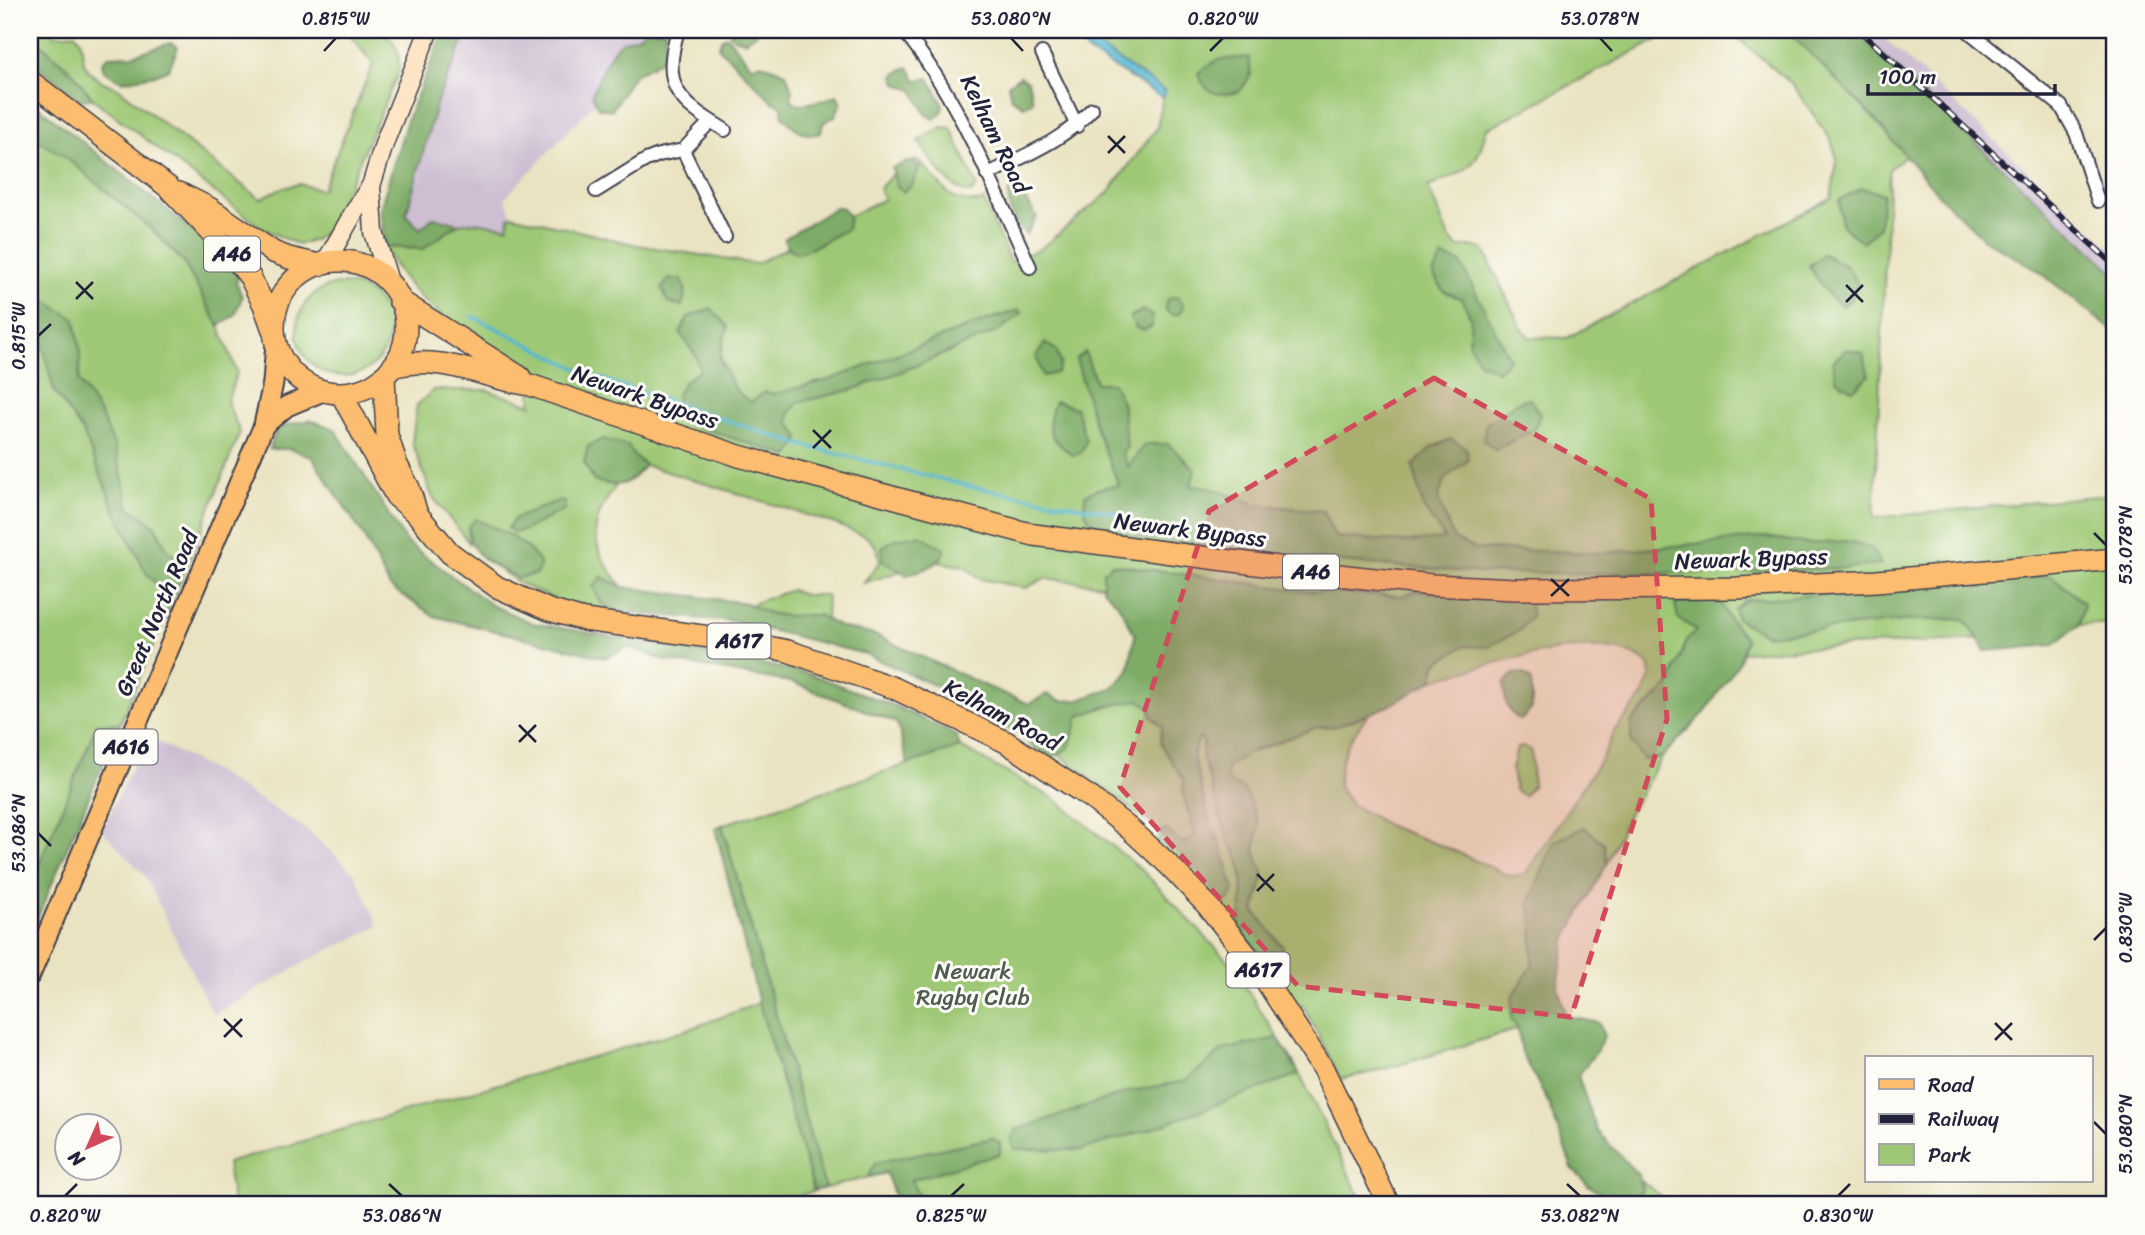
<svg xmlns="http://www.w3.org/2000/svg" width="2145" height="1235" font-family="Sriracha,sans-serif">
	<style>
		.industrial { fill: #cdbed2 }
		.green { fill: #9ec875; stroke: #607558; stroke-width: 2; fill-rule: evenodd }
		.forest { fill: #7eac66; stroke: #506750; stroke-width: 2 }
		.water { fill: #51b6d0; stroke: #3a6c86; stroke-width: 2 }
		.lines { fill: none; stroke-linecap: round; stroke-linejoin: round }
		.stream { stroke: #51b6d0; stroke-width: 3.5 }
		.minor-casing { stroke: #403f4f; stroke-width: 16 }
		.secondary-casing { stroke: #403f4f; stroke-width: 21 }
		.primary-casing { stroke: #403f4f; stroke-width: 23 }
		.trunk-casing { stroke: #403f4f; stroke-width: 24 }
		.minor { stroke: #fff; stroke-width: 12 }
		.secondary { stroke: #fee5c5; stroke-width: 18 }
		.primary { stroke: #fcbd6f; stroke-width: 19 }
		.trunk { stroke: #fcbd6f; stroke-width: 21 }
		.rail-casing { stroke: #22223b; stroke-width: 6 }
		.rail { stroke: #fdfcf7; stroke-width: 3.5; stroke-dasharray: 10; stroke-linecap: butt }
		.marked { fill: #d1495b; fill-opacity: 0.2; stroke: #d1495b; stroke-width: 5; stroke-dasharray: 14 9; stroke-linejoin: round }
		.ticks { fill: none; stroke: #22223b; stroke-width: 2.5 }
		.labels { text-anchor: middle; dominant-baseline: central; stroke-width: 6; stroke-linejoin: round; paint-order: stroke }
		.shield { fill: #fdfcf7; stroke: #646373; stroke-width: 2 }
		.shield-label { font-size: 21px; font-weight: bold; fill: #22223b }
		.street-label { font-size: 23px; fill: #22223b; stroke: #fdfcf7 }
		.park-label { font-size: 23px; fill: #4d5c4f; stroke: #fdfcf7 }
		.neatline { fill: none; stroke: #22223b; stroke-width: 2.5 }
		.ticks-label { font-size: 18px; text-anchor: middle; fill: #22223b }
	</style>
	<rect width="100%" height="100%" fill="#fdfcf7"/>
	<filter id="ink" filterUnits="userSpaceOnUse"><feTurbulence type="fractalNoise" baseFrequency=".0143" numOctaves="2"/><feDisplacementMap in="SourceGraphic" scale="14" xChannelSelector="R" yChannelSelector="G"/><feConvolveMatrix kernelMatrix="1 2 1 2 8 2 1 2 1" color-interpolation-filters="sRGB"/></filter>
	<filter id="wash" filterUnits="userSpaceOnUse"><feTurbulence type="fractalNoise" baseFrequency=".00686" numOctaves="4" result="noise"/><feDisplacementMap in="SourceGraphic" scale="28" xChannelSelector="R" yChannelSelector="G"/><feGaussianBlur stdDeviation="1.57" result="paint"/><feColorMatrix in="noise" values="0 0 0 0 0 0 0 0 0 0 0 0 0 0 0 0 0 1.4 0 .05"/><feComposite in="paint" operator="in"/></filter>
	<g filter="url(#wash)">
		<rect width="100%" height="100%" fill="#eae3c1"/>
		<path class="industrial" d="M 445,30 L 653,30 L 603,94 L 505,198 L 512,215 L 509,217 L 508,227 L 473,222 L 458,224 L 443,234 L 385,247 L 408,117 Z
			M 1854,30 L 1876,30 L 2115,252 L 2115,273 Z
			M 147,736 L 219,774 L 309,831 L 355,874 L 379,926 L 309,960 L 213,1015 L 145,876 L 102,830 Z"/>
		<path class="green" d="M 30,30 L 52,30 L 55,35 L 75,33 C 85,43 80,53 85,65 C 91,77 106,84 118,88 L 260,199 L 279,189 L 299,184 L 322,190 L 373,64 L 346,30 L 381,30 C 397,41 400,53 399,71 L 330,228 L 316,239 L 299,245 L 263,229 L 93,99 L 74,74 L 30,34 Z
			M 1080,30 L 1676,30 L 1486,129 C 1478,171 1464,171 1428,187 L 1449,238 L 1458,247 L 1476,247 L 1484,250 L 1520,326 L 1529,337 L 1567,338 L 1831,198 L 1837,159 L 1831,140 L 1792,84 L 1728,30 L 1787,30 L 1870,114 L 1906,155 L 1889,169 L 1874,518 L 2115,494 L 2115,623 L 2079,625 L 2084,603 L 2051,576 L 1813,595 L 1766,635 L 1913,620 L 1964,619 L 1978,639 L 1742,652 L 1746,639 L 1730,620 L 1719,600 L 1675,603 L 1678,618 L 1696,630 L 1687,640 L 1669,686 L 1631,722 L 1631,742 L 1644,760 L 1662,757 L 1628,815 L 1607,863 L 1604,843 L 1529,903 L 1533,923 L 1532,966 L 1512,997 L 1518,1029 L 1386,1069 L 1341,1079 L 1304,1007 L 1297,1003 L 1204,888 L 1219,840 L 1210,825 L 1193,753 L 1199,737 L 1204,740 L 1202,755 L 1229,842 C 1247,865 1243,895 1240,922 L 1283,947 L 1254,911 L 1264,876 L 1255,851 L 1259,823 L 1227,782 L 1227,767 L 1249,753 L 1318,727 L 1337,726 L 1369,714 C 1348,739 1340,754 1338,786 L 1351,804 L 1391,827 L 1450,849 L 1510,876 L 1525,874 L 1602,758 L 1614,731 L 1642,697 L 1650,678 L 1650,666 C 1611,623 1481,667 1431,681 L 1437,663 L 1464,646 L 1488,647 L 1418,591 L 1401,596 L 1304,591 L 1113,564 L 1103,572 L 1103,585 L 1045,578 L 1026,588 L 981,579 L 964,566 L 937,562 L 942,558 L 883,561 L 901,571 L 863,583 L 880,562 L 877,548 L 867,537 L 833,523 L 645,465 L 634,456 L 628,446 L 594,481 L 616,486 C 585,528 591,548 623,587 L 601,577 L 601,603 L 615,612 L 563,603 L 521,584 L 482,558 L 518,578 L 468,528 L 469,543 L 432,496 L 412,442 L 417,405 L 434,390 L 488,390 L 532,405 L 528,371 C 474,338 412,307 385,247 L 423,249 L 458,224 L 473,222 L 508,227 L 509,217 L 512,215 L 637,245 L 756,264 L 788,247 L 797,253 L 847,229 L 849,216 L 884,199 L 879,189 C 891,176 901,162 918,160 C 943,183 945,207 984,201 L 1010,262 L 1040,249 L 1108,193 L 1157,128 L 1164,91 L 1084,37 ZM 1019,310 L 1022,313 L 998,331 L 903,371 L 851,390 L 799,402 L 790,412 L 788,422 L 800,438 L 684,382 L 700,370 L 696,356 L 680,333 L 727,327 L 720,356 L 738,396 L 751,403 L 832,379 L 987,320 ZM 1085,353 L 1133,483 L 1207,487 L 1258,505 L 1323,511 L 1335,537 L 1404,542 L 1454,539 L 1475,549 L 1606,553 L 1765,537 L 1809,544 L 1848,541 L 1847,568 L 1723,573 L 1487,573 L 1340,562 L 1218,546 L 1097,489 L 1120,485 Z
			M 942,127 L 951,128 L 977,186 L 971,193 C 948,191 932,159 918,141 Z
			M 30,136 L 67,158 L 157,234 L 184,263 L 219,326 L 237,372 L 227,402 L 240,432 L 188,564 L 168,551 L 154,525 L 129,507 L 115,447 L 100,414 L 79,381 L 80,349 L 38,297 L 30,291 Z
			M297 330a46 46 0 1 1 92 0a46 46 0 1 1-92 0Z
			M 30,322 L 38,325 L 54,391 L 83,432 L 115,510 L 147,574 L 172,601 L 120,724 L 116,723 L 30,886 Z
			M 791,590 L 804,595 L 827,595 L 826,619 C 813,612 801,617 787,616 C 774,616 762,610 749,605 Z
			M 1139,700 L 1151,707 L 1152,717 L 1162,726 L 1161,744 L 1184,781 L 1183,795 L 1195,834 L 1183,844 L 1167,830 L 1160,832 L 1118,798 L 1058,754 L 1069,747 L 1079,716 L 1107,706 Z
			M 960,747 L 1055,799 L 1145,873 L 1229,962 L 1293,1061 L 1364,1205 L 922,1205 L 906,1168 L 825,1188 L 722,825 Z
			M 1524,747 L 1531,750 L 1533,785 L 1524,796 L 1515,790 L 1512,769 L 1517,748 Z
			M 759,1003 L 814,1191 L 768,1205 L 233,1205 L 227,1163 L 692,1028 Z
			M 1640,1180 L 1673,1205 L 1634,1205 L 1642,1189 Z"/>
		<path class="forest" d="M 445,30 L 468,30 L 437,101 L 406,215 L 420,229 L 434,217 L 458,224 L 423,249 L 385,247 L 380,209 L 408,117 Z
			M 645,30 L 665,30 L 665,53 L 660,61 L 634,75 L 612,110 L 598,108 L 592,94 C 598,81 609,51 620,43 C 629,37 639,39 645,30 Z
			M 730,30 L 757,30 L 757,33 L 745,41 L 736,39 L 730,34 Z
			M 1787,30 L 1854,30 L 1873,47 L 2115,273 L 2115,333 L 2039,271 L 1984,239 L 1940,196 L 1870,114 Z
			M 30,34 L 74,74 L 93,99 L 79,100 L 30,59 Z
			M 727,36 L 752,67 L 761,63 L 786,73 L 791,87 L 792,100 L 799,105 L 825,100 L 837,95 L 841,103 L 835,116 L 823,123 L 821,133 C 804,138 795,128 783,117 L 782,106 L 773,102 L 718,47 L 722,38 Z
			M 170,43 L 178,47 L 169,69 L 155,75 L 122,81 L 104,71 L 102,63 L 108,56 L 133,55 Z
			M 1249,57 L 1251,75 L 1239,92 C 1217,96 1207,96 1198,73 L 1217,60 Z
			M 909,67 L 916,80 L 929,78 L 943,104 L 942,112 L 934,119 L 926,114 L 913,90 L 897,84 L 894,76 L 903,69 Z
			M 1020,76 L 1028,81 L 1033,101 L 1024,106 L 1011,98 L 1008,85 Z
			M 30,100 L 216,249 L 239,278 L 236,281 L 242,297 L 235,315 L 219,326 L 184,263 L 157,234 L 67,158 L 30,136 Z
			M 907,162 L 920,166 L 912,185 L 903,192 L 896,185 L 892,168 Z
			M 1862,188 L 1883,194 L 1879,227 L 1863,242 L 1842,226 L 1839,200 Z
			M 1009,191 L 1023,195 L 1037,217 L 1026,234 C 1014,223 1007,208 1009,191 Z
			M 835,208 L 842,208 L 849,216 L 847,229 L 810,249 L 796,253 L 788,247 L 784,239 Z
			M 1823,254 L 1846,266 L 1858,284 L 1850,300 L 1842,306 L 1826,292 L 1809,266 Z
			M 1442,257 L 1460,262 L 1510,359 L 1498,371 L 1480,363 L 1469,345 L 1471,319 L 1462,299 L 1443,291 L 1433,274 Z
			M 669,279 L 682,279 L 686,292 L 682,306 L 668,303 L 662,288 Z
			M 30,291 L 75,319 L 80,349 L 79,381 L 100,414 L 115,447 L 129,507 L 154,525 L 168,551 L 188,564 L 172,601 L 147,574 L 115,510 L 83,432 L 54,391 L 38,325 L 30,322 Z
			M1165 306a9 9 0 1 1 18 0a9 9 0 1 1-18 0Z
			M 711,308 L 728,327 C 725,336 720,347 720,356 C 721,373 737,395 751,402 L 765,392 L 774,394 L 832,379 L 987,320 L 1019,310 L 1022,313 L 998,331 L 903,371 L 851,390 L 799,402 L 790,412 L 788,421 L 800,438 L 789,456 L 688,424 L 680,415 L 676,397 L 684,382 L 700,370 L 696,356 L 680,333 L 688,317 Z
			M 1143,310 L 1152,316 L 1152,327 L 1144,330 L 1136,328 L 1130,317 Z
			M 1045,343 L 1056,350 L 1061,364 L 1057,373 L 1043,376 L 1036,356 Z
			M 1847,349 L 1863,353 L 1869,376 L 1853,390 L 1836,380 L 1833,361 Z
			M 1085,352 L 1096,383 L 1113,383 L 1122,402 L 1127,448 L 1122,453 L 1128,467 L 1145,444 L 1168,444 L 1195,469 L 1191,486 L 1207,487 L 1258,505 L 1323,511 L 1335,537 L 1404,542 L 1445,539 L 1423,507 L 1413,466 L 1432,447 L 1451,439 L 1467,449 L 1468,460 L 1445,479 L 1438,499 L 1454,539 L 1475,549 L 1606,553 L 1765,537 L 1809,544 L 1848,541 L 1870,547 L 1881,564 L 1847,568 L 1723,573 L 1487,573 L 1340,562 L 1095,532 L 1084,510 L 1085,495 L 1097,489 L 1119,485 L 1097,432 L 1076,359 Z
			M 1529,398 L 1540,414 L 1535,429 L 1495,450 L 1483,440 L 1486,424 L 1516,403 Z
			M 1055,401 L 1076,408 L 1086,441 L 1082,451 L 1074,456 C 1049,439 1044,429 1055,401 Z
			M 310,420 L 335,429 L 406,542 L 491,605 L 532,623 L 737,659 L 810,674 L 897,707 L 956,735 L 960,747 L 908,764 L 897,723 L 794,683 L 664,660 L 627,647 L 605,658 L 434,616 L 390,587 L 363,535 L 312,457 L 290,449 L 269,449 L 278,427 Z
			M 603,439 L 628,446 L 634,456 L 645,465 C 627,487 622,487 594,481 L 584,462 L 588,446 Z
			M 557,501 L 565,502 L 565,509 L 525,530 L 514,533 L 508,528 L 514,519 Z
			M 475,519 C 499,529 528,541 541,565 L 536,574 L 518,578 C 494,565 470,558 468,528 Z
			M 920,535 L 945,549 C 939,567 923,569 907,575 L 883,561 L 882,547 L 895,539 Z
			M 1112,564 L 1304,591 L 1401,596 L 1418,591 L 1500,595 L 1529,600 L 1532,616 L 1519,631 L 1488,647 L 1464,646 L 1437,663 L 1431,681 L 1389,706 L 1337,726 L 1317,727 L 1249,753 L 1227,767 L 1227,781 L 1244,789 L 1259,823 L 1255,851 L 1264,876 L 1254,911 L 1283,947 L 1282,959 L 1277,964 C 1263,955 1245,941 1240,923 C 1239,917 1242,908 1242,901 C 1244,881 1242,858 1229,842 L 1202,755 L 1204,741 L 1199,738 L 1193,754 L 1210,825 L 1219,840 L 1234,889 L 1230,899 L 1221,903 L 1204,888 L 1158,841 L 1160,832 L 1167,830 L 1183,844 L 1195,834 L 1183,795 L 1184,781 L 1161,744 L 1162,726 L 1152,717 L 1150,707 L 1139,700 L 1107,706 L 1079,716 L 1069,748 L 1054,757 L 1032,747 L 1020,733 L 1006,728 L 993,714 L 977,709 L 932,684 L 865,654 L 734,621 L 615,612 L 601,603 L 593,587 L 601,577 L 623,587 L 746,603 L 768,613 L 787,616 L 818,615 L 840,627 L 875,635 L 988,687 L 1029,704 L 1047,694 L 1061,701 L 1079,700 L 1112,688 L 1128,672 L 1135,635 L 1118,604 L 1103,589 L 1103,572 Z
			M 2052,576 L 2084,603 L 2079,625 L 2053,645 L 1985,651 L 1975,633 L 1964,619 L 1913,620 L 1766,635 L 1737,619 L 1734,609 L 1745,600 Z
			M 1719,600 L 1730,620 L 1746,639 L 1738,664 L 1704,713 L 1662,757 L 1644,760 L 1631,742 L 1631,722 L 1669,686 L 1687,640 L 1696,630 L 1678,618 L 1675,603 Z
			M 1523,673 L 1532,681 L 1532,708 L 1521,720 C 1505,712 1505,699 1504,683 L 1513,674 Z
			M 116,723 L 120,724 L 30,935 L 30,886 L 97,724 Z
			M 722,825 L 825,1188 L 814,1191 L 759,1003 L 715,828 Z
			M 1584,827 L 1604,843 L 1607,863 L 1565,941 L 1558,987 L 1566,1016 L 1599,1023 L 1604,1037 L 1595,1053 L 1578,1076 L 1597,1131 L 1638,1175 L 1642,1189 L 1634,1205 L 1617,1205 L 1587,1184 L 1572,1168 L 1547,1100 L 1522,1053 L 1518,1029 L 1511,1020 L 1512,997 L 1532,966 L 1533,923 L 1529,903 L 1554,842 Z
			M 1278,1038 L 1299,1074 L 1151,1129 L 1080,1150 L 1014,1149 L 1011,1140 L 1016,1130 L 1131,1091 L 1185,1081 L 1223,1050 Z
			M 992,1138 L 1000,1143 L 1000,1154 L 911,1180 L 922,1205 L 898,1205 L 886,1173 L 868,1177 L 875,1163 Z"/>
		<path class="water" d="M 1070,30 L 1080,30 L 1084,37 L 1165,91 L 1163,98 L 1087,51 Z"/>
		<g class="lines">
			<path class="stream" d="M 472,316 L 590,375 L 798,444 L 973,487 L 1128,515"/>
		</g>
	</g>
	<g filter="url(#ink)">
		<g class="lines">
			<g class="minor-casing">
				<path id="minor" d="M 678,30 C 661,87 678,102 725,130
					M 903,30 C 958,96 994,189 1030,267
					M 1967,30 L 2061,106 L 2076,133 L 2098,201
					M 1042,53 L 1077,126
					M 683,150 L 725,237
					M 987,175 C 1026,154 1062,142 1092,109
					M 596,191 L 646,160 L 659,155 L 683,150 L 710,122"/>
			</g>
			<g class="secondary-casing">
				<path id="secondary" d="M 324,264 C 341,238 353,210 371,186
					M 390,285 L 374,232 L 371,186 L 385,141 L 429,30"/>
			</g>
			<g class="primary-casing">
				<path id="primary" d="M 264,425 L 287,406 L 323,391
					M 30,975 L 264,425 L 273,383 L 276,342"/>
			</g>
			<g class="trunk-casing">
				<path id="trunk" d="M 30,81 L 168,187 L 231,253 L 250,277 L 264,305 L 273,330
					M 179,193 L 209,208 L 273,252 L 289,258 L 319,265
					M274 327a66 66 0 1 1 132 0a66 66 0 1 1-132 0Z
					M 399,300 L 520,377
					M 392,367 C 443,353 482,378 530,385 L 739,456 L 1034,535 L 1347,576 L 1432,585 L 1515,589 L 1737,588 L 1877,581 L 2115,559
					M 384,376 L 387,435 L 397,465 L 409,488 L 417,514
					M 341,393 L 396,496 L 417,514 L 450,553 L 497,587 L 549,610 L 584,620 L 732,640 L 788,651 L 894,688 L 1006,742 L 1091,798 L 1131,830 L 1170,866 L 1207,905 L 1261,973 L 1323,1069 L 1389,1205"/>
			</g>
			<use href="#minor" class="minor"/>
			<use href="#secondary" class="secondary"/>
			<use href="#primary" class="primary"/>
			<use href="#trunk" class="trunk"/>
			<g class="rail-casing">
				<path id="rail" d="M 1859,30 L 2115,266"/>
			</g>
			<use href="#rail" class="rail"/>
		</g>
	</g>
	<path class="marked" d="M 1434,378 L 1651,499 L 1667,719 L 1571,1017 L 1298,986 L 1120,787 L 1209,511 Z"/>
	<path class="ticks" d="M 1011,38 L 1023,51M 1600,38 L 1612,51M 324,51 L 336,38M 1210,51 L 1223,38M 1108,136 L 1125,153M 1108,153 L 1125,136M 76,282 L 93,299M 1846,285 L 1863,302M 76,299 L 93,282M 1846,302 L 1863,285M 38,336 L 51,324M 813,430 L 831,448M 813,448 L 831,430M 2094,533 L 2106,545M 1551,579 L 1569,596M 1551,596 L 1569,579M 519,725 L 536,742M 519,742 L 536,725M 38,833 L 51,846M 1257,874 L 1274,891M 1257,891 L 1274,874M 2094,940 L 2106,928M 224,1019 L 242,1037M 1995,1023 L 2012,1040M 224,1037 L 242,1019M 1995,1040 L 2012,1023M 2094,1122 L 2106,1134M 389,1184 L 402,1196M 1567,1184 L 1580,1196M 65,1196 L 77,1184M 951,1196 L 964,1184M 1838,1196 L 1850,1184"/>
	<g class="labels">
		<g class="shield">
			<rect x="204" y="236.5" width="56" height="35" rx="5"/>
			<rect x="1283" y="554.5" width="56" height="35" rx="5"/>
			<rect x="707.5" y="623.5" width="63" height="35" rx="5"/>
			<rect x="94.5" y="729.5" width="63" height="35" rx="5"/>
			<rect x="1226.5" y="952.5" width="63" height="35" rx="5"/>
		</g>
		<g class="shield-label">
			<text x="232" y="254">A46</text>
			<text x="1311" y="572">A46</text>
			<text x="739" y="641">A617</text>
			<text x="126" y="747">A616</text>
			<text x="1258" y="970">A617</text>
		</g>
		<g class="street-label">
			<text transform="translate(995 134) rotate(64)">Kelham Road</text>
			<text transform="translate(645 397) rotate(19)">Newark Bypass</text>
			<text transform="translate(1190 530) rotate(7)">Newark Bypass</text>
			<text transform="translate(1751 559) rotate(-2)">Newark Bypass</text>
			<text transform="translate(157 613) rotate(-67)">Great North Road</text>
			<text transform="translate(1002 715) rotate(28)">Kelham Road</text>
		</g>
		<g class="park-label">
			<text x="973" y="971">Newark<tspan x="973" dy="26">Rugby Club</tspan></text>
		</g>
	</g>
	<rect width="2145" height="1235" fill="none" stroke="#fdfcf7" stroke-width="77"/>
	<rect x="1865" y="1056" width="228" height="126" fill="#fdfcf7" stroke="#a5a5ac" stroke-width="2"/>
	<rect x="1879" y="1079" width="35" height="10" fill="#fcbd6f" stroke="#a5a5ac" stroke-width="2"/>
	<text x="1928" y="1092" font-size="21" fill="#22223b">Road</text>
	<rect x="1879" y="1114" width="35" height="10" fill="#22223b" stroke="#a5a5ac" stroke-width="2"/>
	<text x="1928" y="1126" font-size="21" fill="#22223b">Railway</text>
	<rect x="1879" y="1144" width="35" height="21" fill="#9ec875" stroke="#a5a5ac" stroke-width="2"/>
	<text x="1928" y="1162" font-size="21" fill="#22223b">Park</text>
	<g transform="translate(88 1147) rotate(225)"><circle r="33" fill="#fdfcf7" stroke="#a5a5ac" stroke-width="2"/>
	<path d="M0-5L12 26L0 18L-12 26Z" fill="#d1495b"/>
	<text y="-10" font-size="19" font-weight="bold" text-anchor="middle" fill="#22223b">N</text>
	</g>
	<path d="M1868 84v10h187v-10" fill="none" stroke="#22223b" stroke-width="3.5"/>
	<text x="1879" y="84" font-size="21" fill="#22223b" stroke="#fdfcf7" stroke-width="5" paint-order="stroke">100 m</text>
	<rect x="38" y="38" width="2068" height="1158" class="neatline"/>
	<g class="ticks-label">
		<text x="336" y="25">0.815°W</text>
		<text x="1011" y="25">53.080°N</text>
		<text x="1223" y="25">0.820°W</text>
		<text x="1600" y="25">53.078°N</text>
		<text transform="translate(19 336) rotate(-90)" y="6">0.815°W</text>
		<text transform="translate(2126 545) rotate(-90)" y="6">53.078°N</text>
		<text transform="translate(19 833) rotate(-90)" y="6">53.086°N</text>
		<text transform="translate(2126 928) rotate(-90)" y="6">0.830°W</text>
		<text transform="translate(2126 1134) rotate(-90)" y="6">53.080°N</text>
		<text x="65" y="1222">0.820°W</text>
		<text x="402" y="1222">53.086°N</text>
		<text x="951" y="1222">0.825°W</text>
		<text x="1580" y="1222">53.082°N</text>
		<text x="1838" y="1222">0.830°W</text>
	</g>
</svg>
